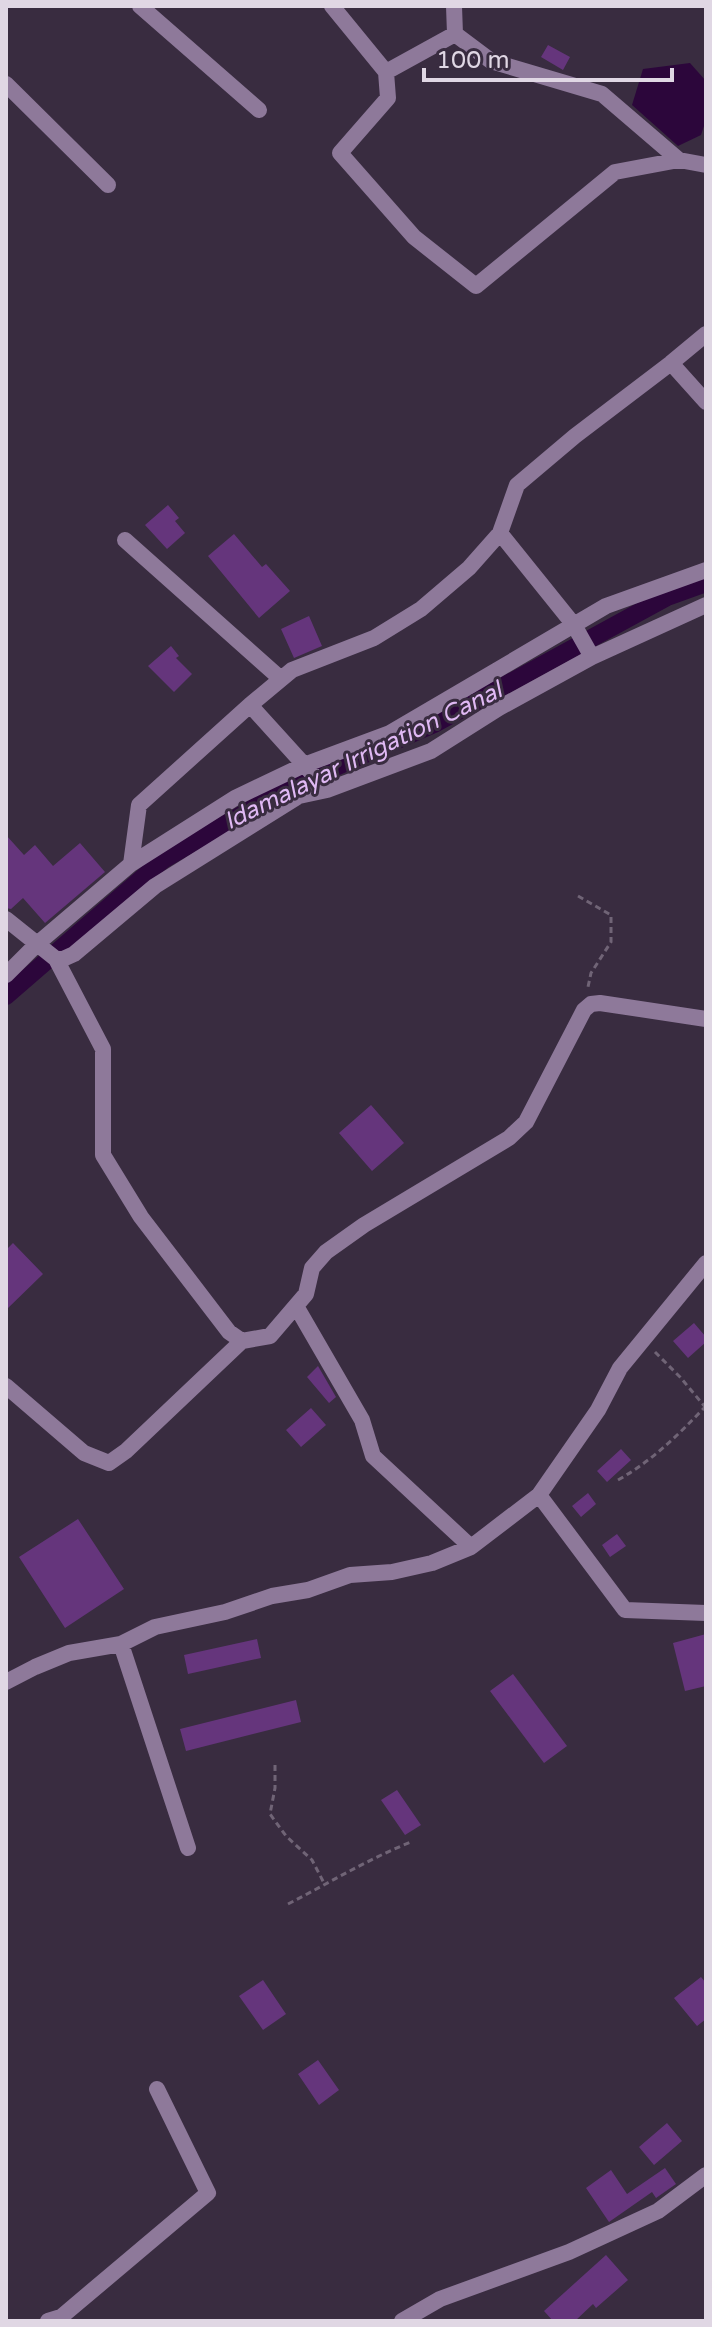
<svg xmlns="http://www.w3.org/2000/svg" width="712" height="2327" font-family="'Varela Round',sans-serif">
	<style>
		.water { fill: #2c063b }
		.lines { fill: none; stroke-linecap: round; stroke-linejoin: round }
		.canal { stroke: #2c063b; stroke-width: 18 }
		.building { fill: #65357c }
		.path { stroke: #706476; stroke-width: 3; stroke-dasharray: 6 4; stroke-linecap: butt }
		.minor { stroke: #8e799a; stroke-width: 16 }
		.labels { text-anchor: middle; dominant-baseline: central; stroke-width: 6; stroke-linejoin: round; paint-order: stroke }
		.water-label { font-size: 24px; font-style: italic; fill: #e0b9f4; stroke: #392c40 }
	</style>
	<rect width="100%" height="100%" fill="#392c40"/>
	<path class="water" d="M 690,63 L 706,81 L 706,120 L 701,135 L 678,146 L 632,105 L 643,69 Z"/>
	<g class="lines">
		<path class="canal" d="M 6,996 L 163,860 L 292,786 L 434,724 L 667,597 L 706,583"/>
	</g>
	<path class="building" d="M 548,45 L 570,57 L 563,70 L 541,57 Z
		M 168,505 L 179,518 L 175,521 L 185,533 L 167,549 L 145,525 Z
		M 234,534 L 262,567 L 266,564 L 290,591 L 259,618 L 208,556 Z
		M 309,616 L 322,646 L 294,658 L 281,629 Z
		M 171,646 L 179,656 L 176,658 L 192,674 L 174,692 L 148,666 Z
		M 6,835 L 24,855 L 35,845 L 53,866 L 80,843 L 105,872 L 45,923 L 23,898 L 11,909 L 6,908 Z
		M 371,1105 L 404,1143 L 372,1171 L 339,1133 Z
		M 13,1243 L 43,1274 L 6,1310 L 6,1250 Z
		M 694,1323 L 706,1337 L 706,1342 L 688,1358 L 673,1341 Z
		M 318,1366 L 336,1397 L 329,1403 L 307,1377 Z
		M 311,1408 L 326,1425 L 301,1447 L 286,1430 Z
		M 621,1449 L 631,1460 L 607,1482 L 597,1471 Z
		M 588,1493 L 596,1504 L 581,1517 L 572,1506 Z
		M 78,1519 L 124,1589 L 65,1628 L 19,1557 Z
		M 617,1534 L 626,1546 L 610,1557 L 602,1545 Z
		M 706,1634 L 706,1686 L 685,1691 L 673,1643 Z
		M 257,1639 L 261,1658 L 188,1674 L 184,1655 Z
		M 513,1674 L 567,1746 L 544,1763 L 490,1691 Z
		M 296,1700 L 301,1722 L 186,1751 L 180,1729 Z
		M 397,1790 L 421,1825 L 405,1835 L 381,1800 Z
		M 701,1977 L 706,1983 L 706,2019 L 697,2026 L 674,1998 Z
		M 263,1980 L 286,2014 L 263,2030 L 239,1996 Z
		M 318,2060 L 339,2090 L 319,2105 L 298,2074 Z
		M 667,2123 L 682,2141 L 654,2165 L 639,2147 Z
		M 665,2168 L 676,2184 L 656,2198 L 652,2192 L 609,2222 L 586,2188 L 611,2170 L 627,2194 Z
		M 606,2255 L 628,2280 L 596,2308 L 593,2304 L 575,2321 L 553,2321 L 544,2311 Z"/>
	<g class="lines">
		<path class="path" d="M 578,896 L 611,915 L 611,942 L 591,973 L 588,987
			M 655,1352 L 680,1377 L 706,1408
			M 618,1480 C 653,1460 677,1436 705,1407
			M 275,1765 L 275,1788 L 270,1814 L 286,1836 L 312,1860 L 325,1885
			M 288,1904 C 329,1883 368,1859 411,1842"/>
		<path class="minor" d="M 140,6 L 259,110
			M 332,6 L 386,72 L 388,98 L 340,153 L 414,237 L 476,286 L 615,172 L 679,160 L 706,165
			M 454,6 L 455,34
			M 386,72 L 455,34 L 491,61 L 602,94 L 679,160
			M 6,84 L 108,185
			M 706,334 L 671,363 L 706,402
			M 500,533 L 574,625 L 592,657
			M 125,540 L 281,679
			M 327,790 L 250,705 L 292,670 L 374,638 L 421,609 L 469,568 L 500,533 L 517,485 L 575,436 L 671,363
			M 131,864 L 139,805 L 250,705
			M 6,919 L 56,959 L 103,1049 L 103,1155 L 141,1217 L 229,1332 L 242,1341
			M 56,959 L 63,959 L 74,954 L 155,886 L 299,796 L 327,790 L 431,751 L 499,708 L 592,657 L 706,605
			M 6,975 L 37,944 L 131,864 L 235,798 L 304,765 L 390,733 L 606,606 L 706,570
			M 296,1306 L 362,1420 L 373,1456 L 471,1547
			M 6,1386 L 84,1453 L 109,1463 L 126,1451 L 242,1341 L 270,1336 L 306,1294 L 312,1268 L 326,1252 L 364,1225 L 509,1138 L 526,1122 L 584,1010 L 591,1004 L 600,1003 L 706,1019
			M 539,1495 L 625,1610 L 706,1613
			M 121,1644 L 188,1848
			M 6,1682 L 35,1667 L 69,1653 L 121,1644 L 155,1627 L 225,1612 L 272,1596 L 308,1590 L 350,1575 L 392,1572 L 432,1563 L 471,1547 L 539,1495 L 598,1410 L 620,1368 L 706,1263
			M 48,2321 L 61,2317 L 208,2193 L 157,2089
			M 402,2321 L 440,2299 L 569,2252 L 658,2211 L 706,2175"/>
	</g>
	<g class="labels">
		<g class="water-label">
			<text transform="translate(363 756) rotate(-26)">Idamalayar Irrigation Canal</text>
		</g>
	</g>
	<rect width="712" height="2327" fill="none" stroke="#e0d7e4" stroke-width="16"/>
	<path d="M424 68v12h248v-12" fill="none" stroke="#e0d7e4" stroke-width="4"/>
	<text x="436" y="68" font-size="24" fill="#e0d7e4" stroke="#392c40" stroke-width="6" paint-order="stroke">100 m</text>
</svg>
